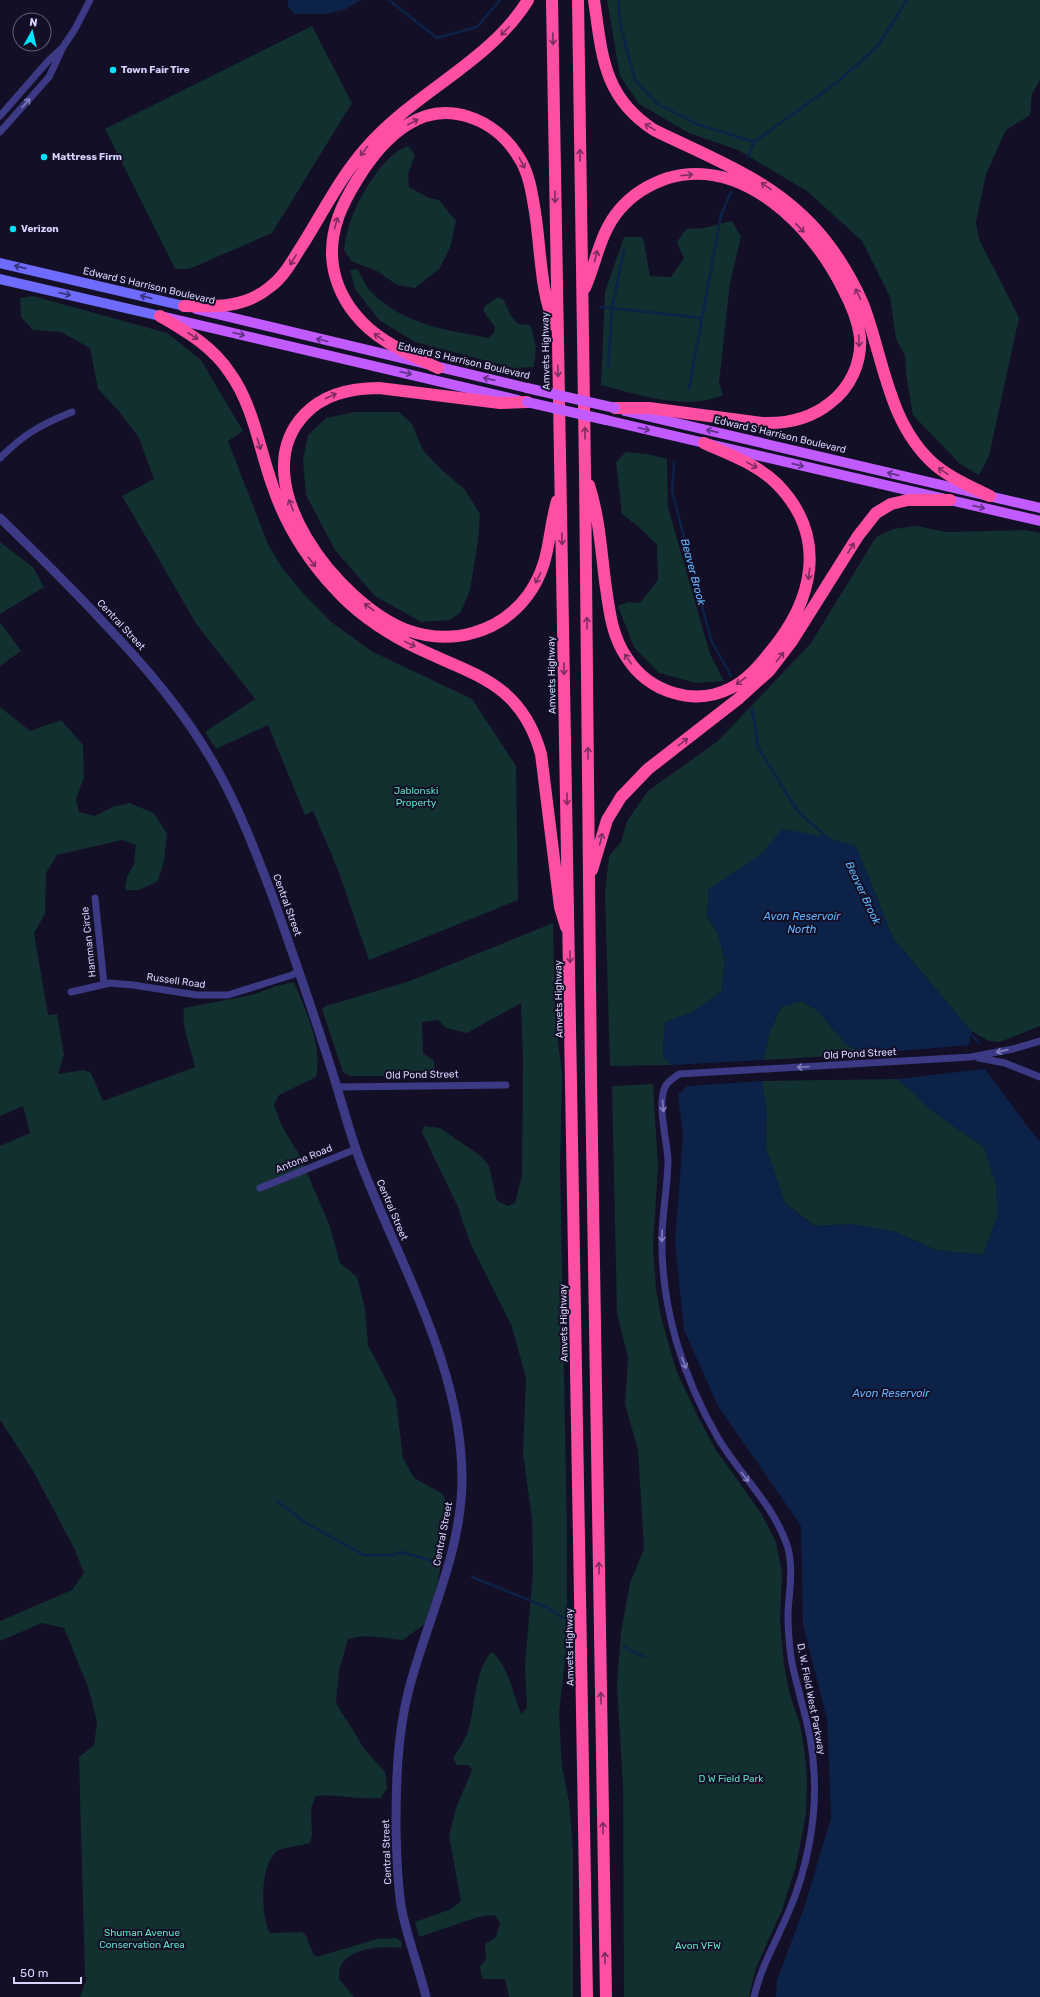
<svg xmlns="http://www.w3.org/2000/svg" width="1040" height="1997" font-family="Rubik,sans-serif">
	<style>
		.green { fill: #12302f }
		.water { fill: #0c2248 }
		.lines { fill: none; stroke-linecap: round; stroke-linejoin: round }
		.stream { stroke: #0c2248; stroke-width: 2.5 }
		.minor { stroke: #3d3a85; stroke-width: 7 }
		.tertiary { stroke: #3d3a85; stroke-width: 9 }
		.secondary { stroke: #6f6bff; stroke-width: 10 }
		.primary { stroke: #c25bff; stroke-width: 10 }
		.motorway { stroke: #ff4fa3; stroke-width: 12 }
		.primary-bridge { stroke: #c25bff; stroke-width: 10 }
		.oneway { stroke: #7d2c5e }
		.oneway2 { stroke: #837fbc }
		.oneway3 { stroke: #38347d }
		.oneway4 { stroke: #623188 }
		.poi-dot { fill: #00e5ff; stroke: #130f26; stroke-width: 1.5 }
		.labels { text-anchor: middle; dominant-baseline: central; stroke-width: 4; stroke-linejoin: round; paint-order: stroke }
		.poi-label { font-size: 10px; font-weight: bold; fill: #d9d4ff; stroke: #130f26; text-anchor: start }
		.street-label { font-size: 10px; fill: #d9d4ff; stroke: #130f26 }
		.park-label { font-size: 10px; fill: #5fe0c0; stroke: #130f26 }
		.water-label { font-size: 11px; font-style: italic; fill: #62b6ff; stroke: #130f26 }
	</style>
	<rect width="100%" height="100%" fill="#130f26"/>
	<path class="green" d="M 607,0 L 1040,0 L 1040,80 L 1032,94 L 1030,115 L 1006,130 L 986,174 L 976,222 L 979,239 L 1019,318 L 989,456 L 979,475 L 960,464 L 913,415 L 906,374 L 905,356 L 896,339 L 890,297 L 862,241 L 807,191 L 738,150 L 689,133 L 639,104 L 620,76 Z
		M 312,26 L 352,103 L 272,233 L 189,269 L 175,269 L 105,129 Z
		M 408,146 L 415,155 L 408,174 L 409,187 L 429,198 L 439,200 L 456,221 L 450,248 L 439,269 L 415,288 L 397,285 L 377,271 L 351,261 L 344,250 C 345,243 346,236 348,229 C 355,203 382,154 408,146 Z
		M 732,221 L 741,237 L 730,283 L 719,383 L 723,395 C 687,411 638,395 601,385 L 605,292 L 624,237 L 643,237 L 650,276 L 671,277 L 684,258 L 677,242 L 686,229 L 704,228 Z
		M 357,269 C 362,276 366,287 372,293 C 406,325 445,330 489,338 L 494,333 L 495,327 L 483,311 L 485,306 L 498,297 L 504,300 L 510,314 L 518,324 L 531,325 L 536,347 L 534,367 L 514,368 L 415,342 L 379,320 L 355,289 L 350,270 Z
		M 33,296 L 167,333 L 201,360 L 243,431 L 228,441 L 268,544 L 283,569 L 303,593 L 331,622 L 373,652 L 472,699 L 516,766 L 518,900 L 369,960 L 338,870 L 313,811 L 305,815 L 268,725 L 216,749 L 205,732 L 255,699 L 197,625 L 122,496 L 154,479 L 139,438 L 118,410 L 98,389 L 90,348 L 61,332 L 33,330 L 21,317 L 20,298 Z
		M 355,412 L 399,412 L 412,424 L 423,450 L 440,468 L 465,490 L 480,514 L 478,541 L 470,590 L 461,612 L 450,620 L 421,622 L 375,596 L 335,550 L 306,495 L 303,460 L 308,435 L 326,418 Z
		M 626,452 L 647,454 L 667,459 L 668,507 L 710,654 L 724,681 L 696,683 L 659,673 L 634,647 L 618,606 L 628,602 L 640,603 L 658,580 L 657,545 L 640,528 L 622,514 L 616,462 Z
		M 917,526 L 946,532 L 1025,530 L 1040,533 L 1040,1026 L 1000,1042 L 989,1041 L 971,1031 L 893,938 L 856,846 L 783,829 L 762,854 L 709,889 L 707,915 L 718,934 L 725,960 L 722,991 L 693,1012 L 665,1022 L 663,1057 L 672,1065 L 610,1066 L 605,894 L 609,856 L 621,842 L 627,821 L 648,791 L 718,741 L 811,643 L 876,537 L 893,529 Z
		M 0,542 L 33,567 L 44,587 L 0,614 Z
		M 0,622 L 21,651 L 0,666 Z
		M 0,707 L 30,731 L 61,720 L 83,745 L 84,777 L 76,799 L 79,812 L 95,816 L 113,807 L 129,803 L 154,813 L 167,834 L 164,861 L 158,881 L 139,890 L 125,890 L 127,877 L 134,864 L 136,845 L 122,840 L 57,855 L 46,873 L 45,914 L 34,933 L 48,1015 L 57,1014 L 64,1055 L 58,1074 L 84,1070 L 91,1073 L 103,1101 L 195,1067 C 191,1046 181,1029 184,1008 L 252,995 L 276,986 L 294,982 C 306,1011 323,1046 316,1077 L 279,1095 L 274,1105 L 282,1126 L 300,1156 L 329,1224 L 340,1263 L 357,1277 L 365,1309 L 368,1345 L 396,1399 L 403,1458 L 414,1478 L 443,1494 L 449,1511 L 438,1582 L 426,1623 L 403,1640 L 365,1636 L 348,1639 L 339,1671 L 336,1703 L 365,1750 L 385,1772 L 387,1788 L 381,1798 C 359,1800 338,1794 316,1796 L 311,1808 L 312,1834 L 310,1843 C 303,1845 281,1848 277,1851 C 260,1865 260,1915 270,1933 L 302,1932 C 311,1938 307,1949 317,1957 L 377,1939 L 396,1938 L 402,1942 L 401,1948 C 383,1946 349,1947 340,1967 C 339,1970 339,1976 339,1979 L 354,1997 L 80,1997 L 87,1977 L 85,1977 L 79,1757 L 94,1745 L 97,1722 L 88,1687 L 64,1628 L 42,1623 L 0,1641 L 0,1621 L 72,1590 L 84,1573 L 74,1548 L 32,1469 L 0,1420 L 0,1146 L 30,1133 L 23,1106 L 0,1116 Z
		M 553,923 L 555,1016 L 562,1073 L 560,1166 L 567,1532 L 567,1643 L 559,1713 L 562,1767 L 569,1801 L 573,1849 L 573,1997 L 509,1997 L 505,1979 L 482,1979 L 480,1966 L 486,1960 L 485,1944 L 496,1937 L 500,1923 L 495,1915 L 478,1917 L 419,1937 L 415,1922 L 451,1909 L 461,1901 L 449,1836 L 456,1808 L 472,1770 L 469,1765 L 457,1765 L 453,1758 C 459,1749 466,1738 469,1728 C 476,1702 474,1674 491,1652 C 507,1662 514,1696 521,1714 L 527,1708 L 525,1666 L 533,1571 L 532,1519 L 523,1453 L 526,1378 L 512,1327 L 471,1245 L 457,1205 L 422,1132 L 424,1126 L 440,1128 L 481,1156 L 489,1166 L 497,1201 L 508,1206 L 515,1203 L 522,1175 L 523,1062 L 521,1003 L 467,1033 L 446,1028 L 438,1020 L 422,1022 L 423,1053 L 434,1061 L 435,1076 L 350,1076 L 343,1072 L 322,1009 L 326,1006 L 407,982 Z
		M 801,1001 L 817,1010 L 847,1045 L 866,1054 L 763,1060 L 770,1031 L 781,1007 Z
		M 897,1079 L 915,1094 L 928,1108 L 984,1147 L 996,1184 L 998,1215 L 983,1255 L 936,1250 L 895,1232 L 852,1224 L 815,1226 L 785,1203 L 766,1148 L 767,1112 L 762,1081 Z
		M 653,1084 L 658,1166 L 653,1246 L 656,1289 L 661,1317 L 676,1370 L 699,1419 L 716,1450 L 761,1513 L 776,1542 L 782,1573 L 780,1620 L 784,1665 L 790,1695 L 800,1724 L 805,1755 L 807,1778 L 806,1813 L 796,1866 L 782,1910 L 756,1968 L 749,1997 L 624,1997 L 623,1787 L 617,1685 L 621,1632 L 630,1583 L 644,1549 L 638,1450 L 625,1404 L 628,1358 L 617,1313 L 612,1086 Z"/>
	<path class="water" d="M 288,0 L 361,0 L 344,10 L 326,14 L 294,14 L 288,6 Z
		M 782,829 L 822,836 L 856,846 L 893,938 L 971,1031 L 969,1045 L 866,1054 L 847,1045 L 817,1010 L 801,1001 L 781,1007 L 770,1031 L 763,1060 L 672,1065 L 663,1057 L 665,1022 L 693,1012 L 722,991 L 725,960 L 718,934 L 707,915 L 709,889 L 762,854 Z
		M 985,1069 L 1027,1126 L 1040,1141 L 1040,1997 L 776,1997 L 777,1980 L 804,1908 L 831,1818 L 827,1719 L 803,1625 L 801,1526 L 718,1406 L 684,1330 L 675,1243 L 683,1135 L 678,1095 L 687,1086 L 762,1081 L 767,1112 L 766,1148 L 785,1203 L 814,1226 L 852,1224 L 895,1232 L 936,1250 L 983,1255 L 998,1215 L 996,1184 L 984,1147 L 928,1108 L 915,1094 L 897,1079 Z"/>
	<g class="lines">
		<path class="stream" d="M 389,0 L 437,38 L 477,27 L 500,0
			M 618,0 L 621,28 L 635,80 L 656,103 L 697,124 L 754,142
			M 754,142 L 836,83 L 877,47 L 907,0
			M 747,158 L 754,142
			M 601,307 L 701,318
			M 608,367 L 612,308 L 624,250
			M 689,389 L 721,215 L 731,192
			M 674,463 L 672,491 L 711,640 L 731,676
			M 752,709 L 758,747 L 796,809 L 828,839
			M 968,1031 L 979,1043
			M 277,1501 L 306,1523 L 364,1555 L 392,1555 L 401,1552 L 439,1563
			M 472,1577 L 546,1607 L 563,1618
			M 624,1647 L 644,1657"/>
		<path class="minor" d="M 0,116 L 48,61 L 62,48
			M 0,132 L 49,77 L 63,47 L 75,29 L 90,0
			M 0,458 C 24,434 40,425 72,412
			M 95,898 L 104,984
			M 71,992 L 110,983 L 133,985 L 197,995 L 228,995 L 292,975 L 299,971
			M 979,1058 L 1005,1063 L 1040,1077
			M 337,1087 L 506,1085
			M 260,1188 L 356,1149
			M 754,1997 C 761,1966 777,1940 789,1911 C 807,1869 817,1818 814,1772 C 813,1747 808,1724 801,1700 C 798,1686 793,1672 791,1657 C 789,1643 788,1628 788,1613 C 789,1592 794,1566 787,1545 C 773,1504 740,1475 718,1438 C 683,1378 661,1308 662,1238 C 662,1212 668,1186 668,1160 C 667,1140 657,1105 665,1087 C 668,1081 674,1078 679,1074 L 971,1057 L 1013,1049 L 1040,1041"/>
		<path class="tertiary" d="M 0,518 C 35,552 70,586 103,622 C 144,665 183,710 213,762 C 239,807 257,855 275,903 C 294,957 313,1011 330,1065 C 341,1098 349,1133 362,1166 C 401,1267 463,1370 462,1481 C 461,1556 426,1621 408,1693 C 397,1737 396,1784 396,1830 C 397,1857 397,1885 402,1911 C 408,1940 419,1968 426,1997"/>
		<path class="secondary" d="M 0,263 L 184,306
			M 0,279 L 160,316"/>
		<path class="primary" d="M 196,309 L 527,388
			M 165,317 L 518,400
			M 625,411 L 1040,508
			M 606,420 L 1040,521"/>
		<path class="motorway" d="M 552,0 L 587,1997
			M 578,0 L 585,472 L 591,1081 L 606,1997
			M 594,0 C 602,55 603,97 654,130 C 717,161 779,182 825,240 C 840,259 853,281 863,304 C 884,359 888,424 935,465 C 951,478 971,487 990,496
			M 585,288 C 597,260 600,232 620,209 C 633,194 650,184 668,178 C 743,156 813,227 843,289 C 851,304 858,320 860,337 C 862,363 850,388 830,403 C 810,419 787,424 762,423 L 649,408 L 615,408
			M 184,306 C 215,307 245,308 270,287 C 285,276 293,259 303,244 C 323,212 341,176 366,148 C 414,92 489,63 528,0
			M 160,316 C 187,332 212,346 230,373 C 253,405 259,447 272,484 C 285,524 307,559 336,590 C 356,612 382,630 409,644 C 470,675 520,679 541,754 L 560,907 L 566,927
			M 438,368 C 408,353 376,341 355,314 C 342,298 333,277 332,256 C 331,228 342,204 357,180 C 370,159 386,138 407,125 C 447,99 495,119 518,156 C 529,172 532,193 535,212 C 541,250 540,291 555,326
			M 527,402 L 500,403 L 379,388 C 351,388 324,394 305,414 C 240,481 340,605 407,630 C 451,646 500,633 528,595 C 551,563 547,536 557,501
			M 589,485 C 599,516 601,549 605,581 C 609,608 611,635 627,658 C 649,692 694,707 731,688 C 747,680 759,666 770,652 C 813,601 829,537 777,484 C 757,464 730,455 704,443
			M 592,870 L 607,820 L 621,797 L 648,769 L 738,699 L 769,671 L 792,641 L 858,536 L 876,513 L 891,504 L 908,500 L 950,500"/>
		<path class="primary-bridge" d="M 527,388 L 615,408
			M 527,402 L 606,420"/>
	</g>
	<defs><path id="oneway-shaft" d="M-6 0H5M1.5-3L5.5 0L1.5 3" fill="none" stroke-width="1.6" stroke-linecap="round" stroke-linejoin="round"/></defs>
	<g class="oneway">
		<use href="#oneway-shaft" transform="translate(505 31) rotate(134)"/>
		<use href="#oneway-shaft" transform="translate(553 39) rotate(89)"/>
		<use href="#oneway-shaft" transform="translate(413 122) rotate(-27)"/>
		<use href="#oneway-shaft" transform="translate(650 127) rotate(-149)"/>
		<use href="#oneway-shaft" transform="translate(364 151) rotate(129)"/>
		<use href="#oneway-shaft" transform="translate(580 155) rotate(-91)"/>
		<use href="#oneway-shaft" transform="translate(522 163) rotate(63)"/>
		<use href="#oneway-shaft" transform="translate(687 175) rotate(-6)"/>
		<use href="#oneway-shaft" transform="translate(766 186) rotate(-146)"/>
		<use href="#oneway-shaft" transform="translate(555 197) rotate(89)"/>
		<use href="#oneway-shaft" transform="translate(336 223) rotate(-75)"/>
		<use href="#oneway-shaft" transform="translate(800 228) rotate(46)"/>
		<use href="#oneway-shaft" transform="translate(596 256) rotate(-75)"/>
		<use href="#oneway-shaft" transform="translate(293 260) rotate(122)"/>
		<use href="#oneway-shaft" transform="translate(858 294) rotate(-115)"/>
		<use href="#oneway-shaft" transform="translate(193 336) rotate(33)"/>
		<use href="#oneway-shaft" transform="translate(379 337) rotate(-144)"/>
		<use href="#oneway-shaft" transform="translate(859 341) rotate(87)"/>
		<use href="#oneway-shaft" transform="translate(558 371) rotate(89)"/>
		<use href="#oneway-shaft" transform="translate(331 396) rotate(-24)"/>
		<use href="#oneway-shaft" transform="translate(585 433) rotate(-91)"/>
		<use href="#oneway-shaft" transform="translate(259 444) rotate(73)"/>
		<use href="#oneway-shaft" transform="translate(752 465) rotate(29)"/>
		<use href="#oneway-shaft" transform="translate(943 471) rotate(-146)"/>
		<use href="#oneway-shaft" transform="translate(291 505) rotate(-111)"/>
		<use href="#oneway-shaft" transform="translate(562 539) rotate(89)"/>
		<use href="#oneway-shaft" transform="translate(851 548) rotate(-58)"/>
		<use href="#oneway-shaft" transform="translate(312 562) rotate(53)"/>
		<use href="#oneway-shaft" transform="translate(809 574) rotate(97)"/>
		<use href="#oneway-shaft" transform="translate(538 578) rotate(117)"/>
		<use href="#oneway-shaft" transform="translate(369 607) rotate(-143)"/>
		<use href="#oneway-shaft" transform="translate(587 623) rotate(-91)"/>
		<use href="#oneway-shaft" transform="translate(410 644) rotate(26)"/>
		<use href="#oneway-shaft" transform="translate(780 657) rotate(-52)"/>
		<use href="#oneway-shaft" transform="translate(628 659) rotate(-125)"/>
		<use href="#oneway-shaft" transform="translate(564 669) rotate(89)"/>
		<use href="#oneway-shaft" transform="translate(741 681) rotate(144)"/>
		<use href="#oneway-shaft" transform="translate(683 742) rotate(-38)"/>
		<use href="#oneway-shaft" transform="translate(588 753) rotate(-91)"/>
		<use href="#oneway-shaft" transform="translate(567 799) rotate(89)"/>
		<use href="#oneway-shaft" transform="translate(601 839) rotate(-77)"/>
		<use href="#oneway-shaft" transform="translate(570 957) rotate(89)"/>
		<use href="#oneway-shaft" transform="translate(599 1568) rotate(-91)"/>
		<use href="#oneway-shaft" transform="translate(601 1698) rotate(-91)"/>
		<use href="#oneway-shaft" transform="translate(603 1828) rotate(-91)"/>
		<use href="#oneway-shaft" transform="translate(605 1958) rotate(-91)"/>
	</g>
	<g class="oneway2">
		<use href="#oneway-shaft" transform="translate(26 103) rotate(-48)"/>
		<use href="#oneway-shaft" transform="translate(1002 1051) rotate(167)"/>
		<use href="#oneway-shaft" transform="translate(803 1067) rotate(177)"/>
		<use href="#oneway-shaft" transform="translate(663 1106) rotate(86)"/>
		<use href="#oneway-shaft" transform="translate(662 1236) rotate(92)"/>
		<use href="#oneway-shaft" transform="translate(684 1363) rotate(70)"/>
		<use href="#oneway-shaft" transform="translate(745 1477) rotate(52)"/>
	</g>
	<g class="oneway3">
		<use href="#oneway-shaft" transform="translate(20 267) rotate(-167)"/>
		<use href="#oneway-shaft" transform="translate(65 294) rotate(13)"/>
		<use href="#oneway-shaft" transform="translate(146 297) rotate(-167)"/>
	</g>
	<g class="oneway4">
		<use href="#oneway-shaft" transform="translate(239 334) rotate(13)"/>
		<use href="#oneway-shaft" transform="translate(322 340) rotate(-166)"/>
		<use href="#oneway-shaft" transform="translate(406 373) rotate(13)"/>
		<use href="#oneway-shaft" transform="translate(489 379) rotate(-167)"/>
		<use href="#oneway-shaft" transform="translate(644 429) rotate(13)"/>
		<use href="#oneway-shaft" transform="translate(712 431) rotate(-167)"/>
		<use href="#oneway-shaft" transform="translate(798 465) rotate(13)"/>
		<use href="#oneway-shaft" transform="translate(893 474) rotate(-167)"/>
		<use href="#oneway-shaft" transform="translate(979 507) rotate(13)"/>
	</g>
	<g class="poi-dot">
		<circle cx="113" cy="70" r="4"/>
		<circle cx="44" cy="157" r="4"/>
		<circle cx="13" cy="229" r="4"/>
	</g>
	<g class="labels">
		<g class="poi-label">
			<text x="121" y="70">Town Fair Tire</text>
			<text x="52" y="157">Mattress Firm</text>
			<text x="21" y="229">Verizon</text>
		</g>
		<g class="street-label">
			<text transform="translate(149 286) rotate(13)">Edward S Harrison Boulevard</text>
			<text transform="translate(546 351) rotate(-91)">Amvets Highway</text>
			<text transform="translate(464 361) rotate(13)">Edward S Harrison Boulevard</text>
			<text transform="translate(780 435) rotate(13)">Edward S Harrison Boulevard</text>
			<text transform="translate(121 625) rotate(47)">Central Street</text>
			<text transform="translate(552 675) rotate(-91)">Amvets Highway</text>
			<text transform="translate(287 905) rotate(70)">Central Street</text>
			<text transform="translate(89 942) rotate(-96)">Hamman Circle</text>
			<text transform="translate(176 981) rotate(8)">Russell Road</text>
			<text transform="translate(559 999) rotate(-91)">Amvets Highway</text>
			<text transform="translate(860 1054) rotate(-3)">Old Pond Street</text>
			<text transform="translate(422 1075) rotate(-1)">Old Pond Street</text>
			<text transform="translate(304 1159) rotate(-22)">Antone Road</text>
			<text transform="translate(392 1210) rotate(67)">Central Street</text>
			<text transform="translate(564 1323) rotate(-91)">Amvets Highway</text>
			<text transform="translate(443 1534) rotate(-79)">Central Street</text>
			<text transform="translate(570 1647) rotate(-91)">Amvets Highway</text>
			<text transform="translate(811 1699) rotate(79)">D. W. Field West Parkway</text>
			<text transform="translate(387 1852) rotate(-92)">Central Street</text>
		</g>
		<g class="park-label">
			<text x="416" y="791">Jablonski<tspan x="416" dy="12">Property</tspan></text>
			<text x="731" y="1779">D W Field Park</text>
			<text x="142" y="1933">Shuman Avenue<tspan x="142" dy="12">Conservation Area</tspan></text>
			<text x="698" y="1946">Avon VFW</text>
		</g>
		<g class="water-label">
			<text transform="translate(693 572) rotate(75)">Beaver Brook</text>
			<text transform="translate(863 893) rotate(65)">Beaver Brook</text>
			<text x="802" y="916">Avon Reservoir<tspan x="802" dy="13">North</tspan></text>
			<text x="891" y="1393">Avon Reservoir</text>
		</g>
	</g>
	<g transform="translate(32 32) rotate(8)"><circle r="19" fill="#130f26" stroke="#625e7d"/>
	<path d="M0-3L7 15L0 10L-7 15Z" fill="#00e5ff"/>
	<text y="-6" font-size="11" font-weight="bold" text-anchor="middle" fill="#d9d4ff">N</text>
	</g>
	<path d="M14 1977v6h67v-6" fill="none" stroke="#d9d4ff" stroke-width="2"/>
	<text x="20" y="1977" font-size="12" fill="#d9d4ff" stroke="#130f26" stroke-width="3" paint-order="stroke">50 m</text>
</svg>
